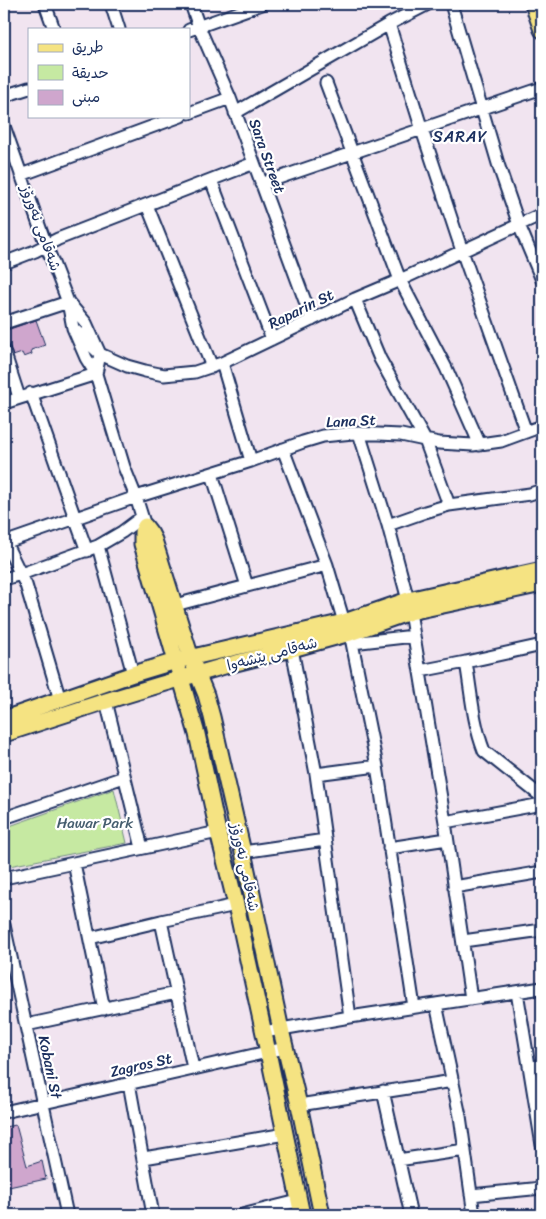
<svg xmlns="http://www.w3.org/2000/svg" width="546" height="1219" font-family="Sriracha,'Playpen Sans Arabic',sans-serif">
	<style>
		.green { fill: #c6e9a2; stroke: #708c80 }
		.building { fill: #cfa6cd; stroke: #1b2f5e }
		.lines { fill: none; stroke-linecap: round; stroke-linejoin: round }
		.minor-casing { stroke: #1b2f5e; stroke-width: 15 }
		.major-casing { stroke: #1b2f5e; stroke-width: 19 }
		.minor { stroke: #fff; stroke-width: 11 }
		.major { stroke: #f5e382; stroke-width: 15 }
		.labels { text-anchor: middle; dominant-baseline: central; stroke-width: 4.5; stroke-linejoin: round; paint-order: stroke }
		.street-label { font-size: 15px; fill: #1b2f5e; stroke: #fff }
		.park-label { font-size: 15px; fill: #465e6f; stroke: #fff }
		.neighbourhood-label { font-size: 16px; letter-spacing: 1px; fill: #1b2f5e; stroke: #fff }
	</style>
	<rect width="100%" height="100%" fill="#f1e4f0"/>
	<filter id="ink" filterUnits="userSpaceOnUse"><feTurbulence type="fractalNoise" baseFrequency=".02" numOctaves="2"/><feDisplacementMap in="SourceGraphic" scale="10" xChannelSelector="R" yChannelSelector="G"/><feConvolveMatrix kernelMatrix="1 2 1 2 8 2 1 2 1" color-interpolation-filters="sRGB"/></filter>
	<g filter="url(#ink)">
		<path class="green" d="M 114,789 L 127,843 L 4,867 L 4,828 Z"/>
		<path class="building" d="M 36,320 L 45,345 L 31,350 L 32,354 L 24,357 L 22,353 L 13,356 L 4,331 Z
			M 16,1125 L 27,1166 L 42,1161 L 46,1179 L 4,1188 L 4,1127 Z"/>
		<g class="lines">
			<g class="minor-casing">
				<path id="minor" d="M 45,4 L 54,29
					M 111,4 L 119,29
					M 191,4 L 199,27 L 230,98 L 312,320
					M 451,4 L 499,167 L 519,225 L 542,280
					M 389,24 L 422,130 L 462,251 L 526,432
					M 189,30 L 262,4
					M 326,83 L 400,280 L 446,368 L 480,445
					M 4,96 L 29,88
					M 189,113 L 230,98
					M 235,113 L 389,24 L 428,4
					M 4,126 L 46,245 L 68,302 L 73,328 L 86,358 L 96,374 L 124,467 L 136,497 L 145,526
					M 21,175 L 181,116
					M 211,180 L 272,339
					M 261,184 L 542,88
					M 147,205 L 212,367
					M 4,263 L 35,251 L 58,239 L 254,163
					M 355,299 L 380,359 L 425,440 L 449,505
					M 69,303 L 86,323 L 100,354 L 96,374
					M 4,323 L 68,302
					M 73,328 L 100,354 L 127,366 L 145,371 L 164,375 L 195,372 L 222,363 L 355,299 L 400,280 L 542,214
					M 4,351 L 19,397
					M 222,363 L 251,461
					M 31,393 L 75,518 L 87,551
					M 4,403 L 96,374
					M 359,433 L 388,525 L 408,600 L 445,822 L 471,999
					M 283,449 L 327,565 L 344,622
					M 212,474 L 247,586
					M 388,525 L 425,512 L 449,505 L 530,494 L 542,490
					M 4,540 L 26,585 L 60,700
					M 4,543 L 136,497 L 251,461 L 303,442 L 323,436 L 353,433 L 378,434 L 401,435 L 439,443 L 473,445 L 501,441 L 542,426
					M 98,546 L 133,674
					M 4,579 L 21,574 L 98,546 L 122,532 L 142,517
					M 175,605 L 327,565
					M 350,633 L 377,766 L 414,1007
					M 352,643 L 414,636
					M 292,649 L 316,774 L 350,1017
					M 466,662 C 471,691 473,723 484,751 L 542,797
					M 420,671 L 466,662 L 542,645
					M 106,701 L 142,848
					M 316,774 L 377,766
					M 4,818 L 124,777
					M 445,822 L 542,804
					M 389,848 L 447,839
					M 243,852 L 325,840
					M 74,863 L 104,1009
					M 4,878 L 218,832
					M 454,887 L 542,872
					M 161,921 L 193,1068
					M 4,925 L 67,1215
					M 90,938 L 161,921 L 236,905
					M 463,941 L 542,930
					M 517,992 L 542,1145
					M 436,1004 L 460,1116 L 474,1215
					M 26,1025 L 176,993
					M 264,1032 L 350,1017 L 542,988
					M 529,1067 L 542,1066
					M 129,1083 L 153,1215
					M 383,1091 L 411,1215
					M 299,1105 L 453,1081
					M 4,1112 L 285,1048
					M 144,1158 L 285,1134
					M 398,1160 L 465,1150
					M 471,1195 L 542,1188
					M 242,1215 L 298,1201"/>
			</g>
			<g class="major-casing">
				<path id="major" d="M 533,4 L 542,30
					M 4,719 L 133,674 L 176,661 L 344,622 L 408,600 L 542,570
					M 4,734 L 106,701 L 159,685 L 228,665 L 292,649 L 350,633 L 410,612 L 542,584
					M 302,1215 L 268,1052 L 236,905 L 218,832 L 197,734 L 142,544 L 142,532 L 145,526 L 151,534 L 154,540 L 191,658 L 206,695 L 212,717 L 243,852 L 281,1030 L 299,1105 L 322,1215"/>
			</g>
			<use href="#minor" class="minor"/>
			<use href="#major" class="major"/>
		</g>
	</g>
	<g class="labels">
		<g class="street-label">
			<text transform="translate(267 156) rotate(70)">Sara Street</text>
			<text transform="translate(41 228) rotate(70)">شەقامی نەورۆز</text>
			<text transform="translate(301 309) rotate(-26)">Raparin St</text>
			<text transform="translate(351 421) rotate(-3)">Lana St</text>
			<text transform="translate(272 654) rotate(-15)">شەقامی پێشەوا</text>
			<text transform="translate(245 867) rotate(78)">شەقامی نەورۆز</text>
			<text transform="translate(141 1065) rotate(-13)">Zagros St</text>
			<text transform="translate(50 1067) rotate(78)">Kobani St</text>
		</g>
		<g class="park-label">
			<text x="95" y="823">Hawar Park</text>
		</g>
		<g class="neighbourhood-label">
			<text x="460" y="136">SARAY</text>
		</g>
	</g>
	<rect width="546" height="1219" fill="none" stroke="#fff" stroke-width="20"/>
	<rect x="10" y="10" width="526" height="1199" fill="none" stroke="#1b2f5e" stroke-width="2" filter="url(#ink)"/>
	<rect x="28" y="28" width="162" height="90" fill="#ffffff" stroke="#a4acbf"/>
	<rect x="38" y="44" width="25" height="8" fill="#f5e382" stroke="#a4acbf"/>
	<text x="72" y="52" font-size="15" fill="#1b2f5e">طريق</text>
	<rect x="38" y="65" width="25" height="15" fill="#c6e9a2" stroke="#a4acbf"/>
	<text x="72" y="78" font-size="15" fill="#1b2f5e">حديقة</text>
	<rect x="38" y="90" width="25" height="15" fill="#cfa6cd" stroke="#a4acbf"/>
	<text x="72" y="102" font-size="15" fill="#1b2f5e">مبنى</text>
</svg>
